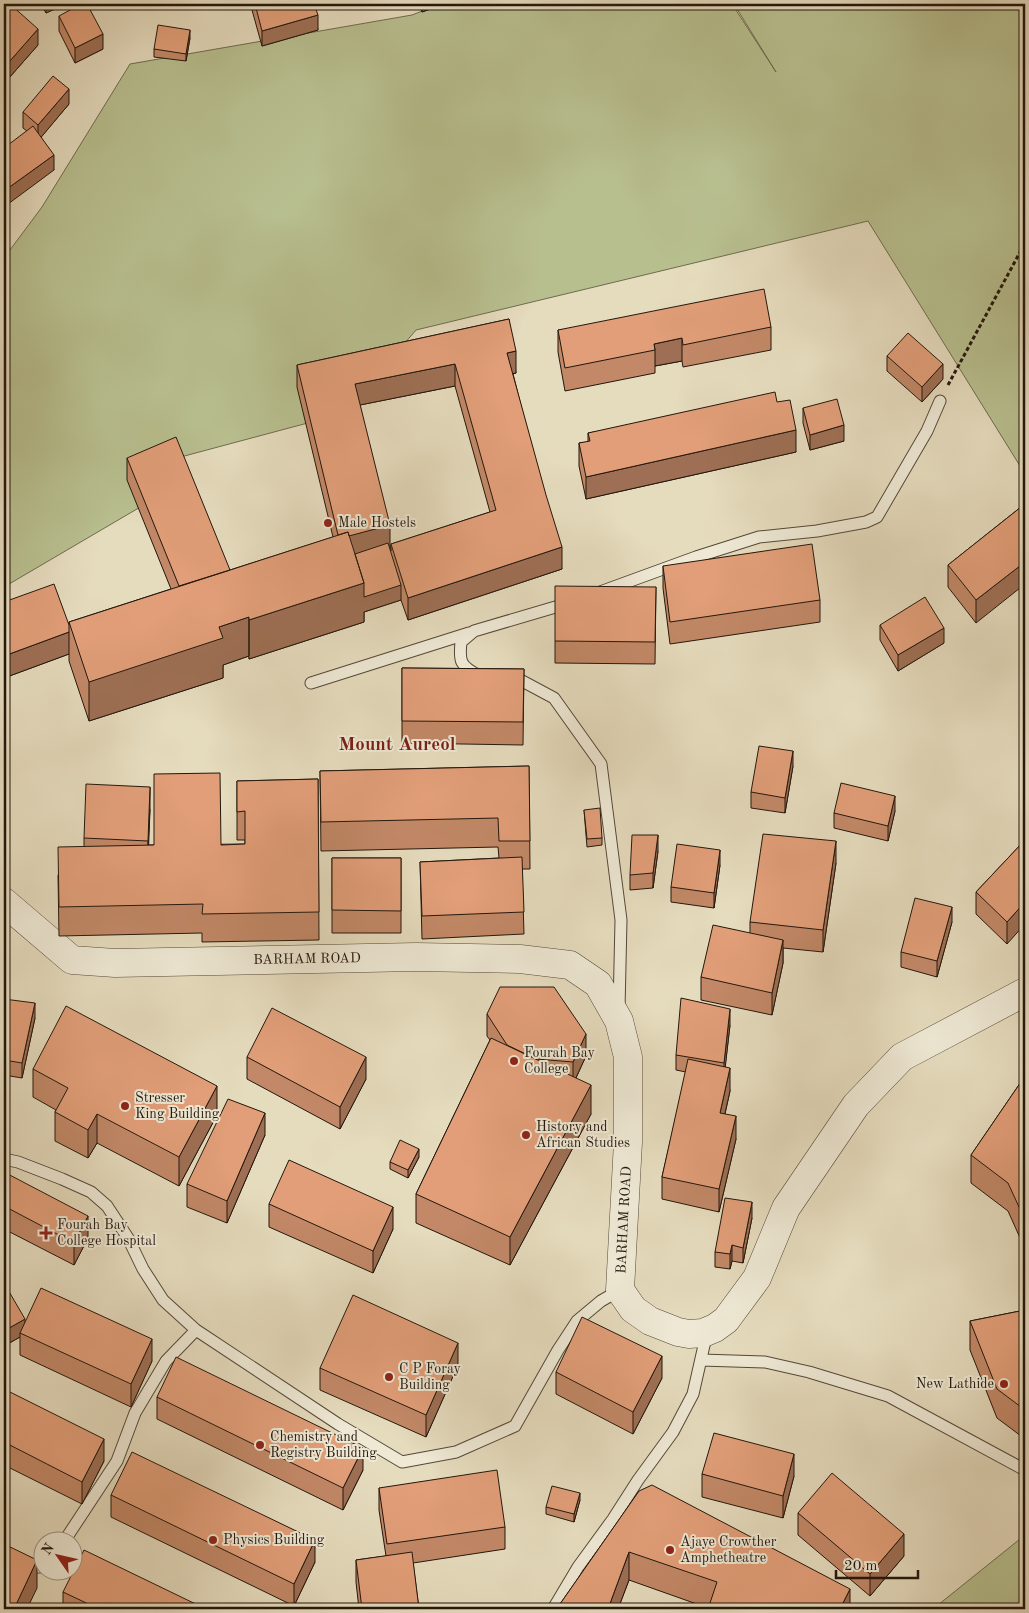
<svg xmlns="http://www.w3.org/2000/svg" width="1029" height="1613" font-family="'Old Standard TT',serif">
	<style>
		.green { fill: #b8bf8f; stroke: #6e6b4e }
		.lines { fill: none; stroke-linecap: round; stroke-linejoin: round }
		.service-casing { stroke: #544839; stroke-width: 13 }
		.tertiary-casing { stroke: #544839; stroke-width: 29 }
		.path { stroke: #23170d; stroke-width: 3; stroke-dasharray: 4 2.5; stroke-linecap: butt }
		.service { stroke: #eee8d4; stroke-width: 11 }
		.tertiary { stroke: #eee8d4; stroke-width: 28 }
		.wall { fill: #c28867; stroke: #23170d; fill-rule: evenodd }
		.shaded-wall { fill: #9e6f54; stroke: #23170d }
		.building { fill: #e19e78; stroke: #23170d }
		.poi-dot { fill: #8f2418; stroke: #eee8d4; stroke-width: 2 }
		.labels { text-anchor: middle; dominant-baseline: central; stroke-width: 4; stroke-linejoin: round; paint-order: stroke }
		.poi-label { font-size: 14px; fill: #23170d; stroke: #eee8d4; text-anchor: start }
		.street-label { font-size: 14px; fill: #23170d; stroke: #eee8d4 }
		.district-label { font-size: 19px; font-weight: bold; fill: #7a1f14; stroke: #eee8d4 }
	</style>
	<rect width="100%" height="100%" fill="#e5dbbd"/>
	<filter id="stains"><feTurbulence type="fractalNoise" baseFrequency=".004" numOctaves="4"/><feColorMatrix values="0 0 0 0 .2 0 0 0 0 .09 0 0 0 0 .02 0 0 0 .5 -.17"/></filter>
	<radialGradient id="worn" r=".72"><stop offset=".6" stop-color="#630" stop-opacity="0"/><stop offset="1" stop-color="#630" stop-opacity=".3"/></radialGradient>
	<path class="green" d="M 440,4 L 732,4 L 776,72 L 734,4 L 1025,4 L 1025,474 L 868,221 L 416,330 L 345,413 L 147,466 L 154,499 L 4,587 L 4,258 L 42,207 L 130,64 L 412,15 Z
		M 1025,1535 L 1025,1609 L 933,1609 Z"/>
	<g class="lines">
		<g class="service-casing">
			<path id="service" d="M 600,592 L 696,557 L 759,537 L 817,531 L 866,522 L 877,517 L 927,431 L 940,401
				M 478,675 C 460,666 459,661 461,642 L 474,631 L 569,603
				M 511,675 L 554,698 L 601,764 L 621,920 L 619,1009
				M 311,683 L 469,633
				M 4,1159 L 18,1162 L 62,1179 L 91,1192 L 107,1206 L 128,1238 L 143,1269 L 163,1300 L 196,1330 L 338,1424 L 402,1462 L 456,1452 L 515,1426 L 558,1350 L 577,1321 L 601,1301 L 620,1290
				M 701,1360 L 765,1362 L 809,1372 L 888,1396 L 1025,1470
				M 65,1540 L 117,1461 L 135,1413 L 166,1361 L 196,1330
				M 4,1552 L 33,1567 L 42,1567
				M 553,1609 L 578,1567 L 613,1519 L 638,1480 L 673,1432 L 693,1394 L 705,1341 L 703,1333"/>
		</g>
		<g class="tertiary-casing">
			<path id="tertiary" d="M 4,902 L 72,960 L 115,963 L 416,957 L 520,959 L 570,965 L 598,984 L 619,1021 L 628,1057 L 628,1142 L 620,1290 L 633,1309 L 650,1321 L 678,1332 L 689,1334 L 703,1333 L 715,1328 L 726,1320 L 757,1278 L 786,1208 L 856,1105 L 902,1057 L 1025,992"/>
		</g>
		<path class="path" d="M 948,385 L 1025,243"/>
		<use href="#service" class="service"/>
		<use href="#tertiary" class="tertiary"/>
	</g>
	<path class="wall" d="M 4,4 L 38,45 L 9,78 L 4,73 Z
		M 41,4 L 66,4 L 46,13 Z
		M 252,4 L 314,4 L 318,30 L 262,46 L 252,10 Z
		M 419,4 L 441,4 L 441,5 L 422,12 Z
		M 59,16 L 103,49 L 75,63 L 59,31 Z
		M 190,38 L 186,61 L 154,57 L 154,49 Z
		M 69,104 L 41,137 L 54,170 L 27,131 L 23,128 L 23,112 Z
		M 509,319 L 516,373 L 513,374 L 562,569 L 408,620 L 401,600 L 364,612 L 364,622 L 249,659 L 249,656 L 223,665 L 223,678 L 89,721 L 69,661 L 69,654 L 4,678 L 4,602 L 69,625 L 69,622 L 171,589 L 127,480 L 127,458 L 230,570 L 333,537 L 297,387 L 297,365 ZM 455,386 L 490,512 L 391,544 L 391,551 L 360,405 Z
		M 771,327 L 771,350 L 683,367 L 682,361 L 655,366 L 655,373 L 565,391 L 558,352 L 558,330 Z
		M 887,356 L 943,379 L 922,402 L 887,371 Z
		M 777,402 L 796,452 L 586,499 L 579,466 L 579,443 L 588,442 L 588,433 Z
		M 803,408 L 844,441 L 810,450 L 803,423 Z
		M 1021,507 L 976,623 L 948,587 L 948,565 Z
		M 663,566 L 820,600 L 820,622 L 670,644 L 663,588 Z
		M 656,587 L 655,664 L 555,663 L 555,641 Z
		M 880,625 L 944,643 L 898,671 L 880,640 Z
		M 402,668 L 524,669 L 523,745 L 402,743 Z
		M 529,766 L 530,869 L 522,869 L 524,934 L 422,939 L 420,862 L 499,858 L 498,847 L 321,851 L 320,771 Z
		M 793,766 L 785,813 L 751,808 L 751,792 Z
		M 318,779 L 319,940 L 202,942 L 202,933 L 59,936 L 58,875 L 84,846 L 84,838 L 150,809 L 148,845 L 245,844 L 245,840 L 237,840 L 237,781 Z
		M 584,810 L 602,838 L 602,845 L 587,847 Z
		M 895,811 L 888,841 L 834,828 L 834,813 Z
		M 1025,840 L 1007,944 L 976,914 L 976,892 Z
		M 658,851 L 653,888 L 630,890 L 630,875 Z
		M 332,858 L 401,858 L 401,933 L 332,933 Z
		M 836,863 L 823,952 L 783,948 L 783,963 L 772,1015 L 701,1000 L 701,977 L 750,933 L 750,922 Z
		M 720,865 L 714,908 L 671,902 L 671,887 Z
		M 952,922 L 937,977 L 901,967 L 901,952 Z
		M 4,999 L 35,1018 L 22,1078 L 4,1075 Z
		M 487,1014 L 586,1056 L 576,1078 L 591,1114 L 510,1265 L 416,1223 L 416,1194 L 490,1040 L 487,1036 Z
		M 730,1025 L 725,1067 L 730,1091 L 725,1114 L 736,1139 L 719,1212 L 662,1199 L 662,1177 L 686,1072 L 676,1070 L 676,1055 Z
		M 247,1057 L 366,1079 L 340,1129 L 247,1079 Z
		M 33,1069 L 217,1115 L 179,1186 L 97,1143 L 88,1158 L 55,1141 L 55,1112 L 56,1110 L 33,1097 Z
		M 1025,1076 L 1025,1249 L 1008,1211 L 971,1183 L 971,1155 Z
		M 265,1135 L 227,1223 L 187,1207 L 187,1184 Z
		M 419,1157 L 408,1178 L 390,1169 L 390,1162 Z
		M 4,1172 L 88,1238 L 74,1265 L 4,1229 Z
		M 269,1204 L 393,1229 L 373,1273 L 269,1227 Z
		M 752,1218 L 743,1263 L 732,1261 L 730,1269 L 715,1267 L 715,1252 Z
		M 1025,1310 L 1025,1439 L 997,1418 L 970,1350 L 970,1321 Z
		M 25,1323 L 152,1361 L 131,1407 L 20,1355 L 20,1337 L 4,1346 Z
		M 458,1365 L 426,1437 L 320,1390 L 320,1368 Z
		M 556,1372 L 662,1378 L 633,1434 L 556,1394 Z
		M 4,1389 L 104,1461 L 82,1504 L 4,1465 Z
		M 157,1397 L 363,1470 L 343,1510 L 157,1419 Z
		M 702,1474 L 794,1476 L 783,1518 L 702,1497 Z
		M 379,1488 L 505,1527 L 505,1549 L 413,1563 L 419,1609 L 359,1609 L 356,1582 L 356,1560 L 386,1556 L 379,1510 Z
		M 639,1491 L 850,1609 L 708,1608 L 629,1580 L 618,1609 L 560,1609 L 560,1604 Z
		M 111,1495 L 315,1562 L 294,1606 L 111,1517 Z
		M 580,1500 L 574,1522 L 546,1514 L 546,1507 Z
		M 798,1513 L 904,1556 L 870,1596 L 798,1535 Z
		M 63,1592 L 206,1609 L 63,1609 Z"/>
	<path class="shaded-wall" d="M 46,4 L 66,4 L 46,13 Z
		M 422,4 L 441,4 L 441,5 L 422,12 Z
		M 318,15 L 318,30 L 262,46 L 262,31 Z
		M 38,29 L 38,45 L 9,78 L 9,62 Z
		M 190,30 L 190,38 L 186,61 L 186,54 Z
		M 103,34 L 103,49 L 75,63 L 75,48 Z
		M 69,89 L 69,104 L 38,141 L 38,125 Z
		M 54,155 L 54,170 L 4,207 L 4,191 Z
		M 682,338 L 682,361 L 655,366 L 655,350 L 654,344 Z
		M 516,351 L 516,373 L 507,375 L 507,353 Z
		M 455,364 L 455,386 L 355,406 L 355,384 Z
		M 943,364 L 943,379 L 922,402 L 922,387 Z
		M 844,425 L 844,441 L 810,450 L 810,435 Z
		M 796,430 L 796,452 L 586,499 L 586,477 Z
		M 390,525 L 390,547 L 349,558 L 339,538 Z
		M 562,547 L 562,569 L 408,620 L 408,598 Z
		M 1025,562 L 1025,584 L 976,623 L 976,600 Z
		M 364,583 L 401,585 L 401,600 L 364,612 L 364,622 L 249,659 L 249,620 Z
		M 249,617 L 249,656 L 223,665 L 223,678 L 89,721 L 89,682 L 219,627 Z
		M 944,628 L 944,643 L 898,671 L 898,655 Z
		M 69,632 L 69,654 L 4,678 L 4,656 Z
		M 793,751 L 793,766 L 785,813 L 785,798 Z
		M 150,787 L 150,809 L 148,863 L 148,841 Z
		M 895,796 L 895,811 L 888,841 L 888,826 Z
		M 658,835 L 658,851 L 653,888 L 653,873 Z
		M 836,841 L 836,863 L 823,952 L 823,930 Z
		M 720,850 L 720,865 L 714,908 L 714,893 Z
		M 1025,902 L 1025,924 L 1007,944 L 1007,922 Z
		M 952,907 L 952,922 L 937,977 L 937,961 Z
		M 783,940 L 783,963 L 772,1015 L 772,993 Z
		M 35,1003 L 35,1018 L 22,1078 L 22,1063 Z
		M 730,1009 L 730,1025 L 724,1078 L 724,1063 Z
		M 586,1034 L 586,1056 L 573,1084 L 573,1062 Z
		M 366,1057 L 366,1079 L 340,1129 L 340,1107 Z
		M 730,1068 L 730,1091 L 720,1135 L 720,1113 Z
		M 591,1085 L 591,1114 L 510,1265 L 510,1237 Z
		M 217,1086 L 217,1115 L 179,1186 L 179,1157 Z
		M 265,1113 L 265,1135 L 227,1223 L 227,1201 Z
		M 97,1114 L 97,1143 L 88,1158 L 88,1130 Z
		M 736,1116 L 736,1139 L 719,1212 L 719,1189 Z
		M 419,1149 L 419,1157 L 408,1178 L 408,1170 Z
		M 752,1202 L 752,1218 L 743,1263 L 743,1248 Z
		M 393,1207 L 393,1229 L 373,1273 L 373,1251 Z
		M 88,1216 L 88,1238 L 74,1265 L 74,1243 Z
		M 732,1245 L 732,1261 L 730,1269 L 730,1254 Z
		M 25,1319 L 25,1334 L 20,1333 L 20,1337 L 4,1346 L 4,1331 Z
		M 152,1339 L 152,1361 L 131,1407 L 131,1384 Z
		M 458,1343 L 458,1365 L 426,1437 L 426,1415 Z
		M 662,1356 L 662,1378 L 633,1434 L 633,1412 Z
		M 104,1439 L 104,1461 L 82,1504 L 82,1482 Z
		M 363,1448 L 363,1470 L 343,1510 L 343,1488 Z
		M 794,1454 L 794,1476 L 783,1518 L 783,1496 Z
		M 580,1493 L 580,1500 L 574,1522 L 574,1514 Z
		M 904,1534 L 904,1556 L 870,1596 L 870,1574 Z
		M 315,1540 L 315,1562 L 294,1606 L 294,1584 Z
		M 629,1552 L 629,1580 L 618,1609 L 608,1609 Z
		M 37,1560 L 37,1588 L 27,1609 L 14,1609 Z
		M 850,1589 L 850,1609 L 840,1609 Z"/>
	<path class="building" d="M 4,4 L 10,4 L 38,29 L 9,62 L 4,58 Z
		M 81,4 L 87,4 L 103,34 L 75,48 L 59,16 Z
		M 255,4 L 314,4 L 318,15 L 262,31 Z
		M 158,25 L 190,30 L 186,54 L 154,49 Z
		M 53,76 L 69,89 L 38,125 L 23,112 Z
		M 33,126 L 54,155 L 4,191 L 4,148 Z
		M 764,289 L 771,327 L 683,345 L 682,338 L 654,344 L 655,350 L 565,368 L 558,330 Z
		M 509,319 L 516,351 L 507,353 L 546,495 L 562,547 L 408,598 L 391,544 L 496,510 L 455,364 L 355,384 L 390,525 L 349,536 L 348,532 L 338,535 L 297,365 Z
		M 908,333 L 943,364 L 922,387 L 887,356 Z
		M 775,392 L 777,402 L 790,400 L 796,430 L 586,477 L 579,443 L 590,441 L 588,433 Z
		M 837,399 L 844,425 L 810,435 L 803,408 Z
		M 176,437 L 230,570 L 179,586 L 127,458 Z
		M 1021,507 L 1025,513 L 1025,562 L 976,600 L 948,565 Z
		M 348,532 L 364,583 L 249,620 L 249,617 L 219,627 L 223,638 L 89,682 L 69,622 Z
		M 388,543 L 401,585 L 364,597 L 364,583 L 355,554 Z
		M 812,544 L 820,600 L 670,622 L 663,566 Z
		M 54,584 L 69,625 L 69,632 L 4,656 L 4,602 Z
		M 555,586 L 656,587 L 655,642 L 555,641 Z
		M 925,597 L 944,628 L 898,655 L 880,625 Z
		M 402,668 L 524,669 L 523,722 L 402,721 Z
		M 759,746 L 793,751 L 785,798 L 751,792 Z
		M 529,766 L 530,841 L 499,841 L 498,818 L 321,822 L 320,771 Z
		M 220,773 L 221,845 L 245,844 L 245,811 L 237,812 L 237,781 L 318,779 L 319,912 L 202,914 L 203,904 L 59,907 L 58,847 L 154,845 L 154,774 Z
		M 841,783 L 895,796 L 888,826 L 834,813 Z
		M 86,784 L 150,787 L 148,841 L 84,838 Z
		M 600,808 L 602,838 L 587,839 L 584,810 Z
		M 763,834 L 836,841 L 823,930 L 750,922 Z
		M 632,835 L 658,835 L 653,873 L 630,875 Z
		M 1025,840 L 1025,902 L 1007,922 L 976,892 Z
		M 677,844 L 720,850 L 714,893 L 671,887 Z
		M 522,857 L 524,912 L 422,916 L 420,862 Z
		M 332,858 L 401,858 L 401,911 L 332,910 Z
		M 915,898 L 952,907 L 937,961 L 901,952 Z
		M 713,925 L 783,940 L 772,993 L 701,977 Z
		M 500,987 L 554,987 L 586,1034 L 573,1062 L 536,1059 L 507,1045 L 487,1014 Z
		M 681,998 L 730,1009 L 724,1063 L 676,1055 Z
		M 4,999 L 35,1003 L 22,1063 L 4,1060 Z
		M 66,1006 L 217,1086 L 179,1157 L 97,1114 L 88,1130 L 55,1112 L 68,1088 L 33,1069 Z
		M 272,1008 L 366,1057 L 340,1107 L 247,1057 Z
		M 491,1038 L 591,1085 L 510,1237 L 416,1194 Z
		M 688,1059 L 730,1068 L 720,1113 L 736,1116 L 719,1189 L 662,1177 Z
		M 1025,1076 L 1025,1220 L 1008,1183 L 971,1155 Z
		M 228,1099 L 265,1113 L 227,1201 L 187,1184 Z
		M 400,1140 L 419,1149 L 408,1170 L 390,1162 Z
		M 289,1160 L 393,1207 L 373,1251 L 269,1204 Z
		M 4,1172 L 88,1216 L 74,1243 L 4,1206 Z
		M 725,1198 L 752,1202 L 743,1248 L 732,1245 L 730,1254 L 715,1252 Z
		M 4,1283 L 25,1319 L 4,1331 Z
		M 41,1288 L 152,1339 L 131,1384 L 20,1333 Z
		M 353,1295 L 458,1343 L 426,1415 L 320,1368 Z
		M 1025,1310 L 1025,1410 L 997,1389 L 970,1321 Z
		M 582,1317 L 662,1356 L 633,1412 L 556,1372 Z
		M 176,1357 L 363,1448 L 343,1488 L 157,1397 Z
		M 4,1389 L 104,1439 L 82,1482 L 4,1442 Z
		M 714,1433 L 794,1454 L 783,1496 L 702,1474 Z
		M 132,1452 L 315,1540 L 294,1584 L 111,1495 Z
		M 497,1470 L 505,1527 L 387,1544 L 379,1488 Z
		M 832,1473 L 904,1534 L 870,1574 L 798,1513 Z
		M 652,1485 L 850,1589 L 840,1609 L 708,1609 L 717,1582 L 629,1552 L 608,1609 L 561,1609 L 560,1604 L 639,1491 Z
		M 552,1486 L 580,1493 L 574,1514 L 546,1507 Z
		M 4,1544 L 37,1560 L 14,1609 L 4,1609 Z
		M 84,1550 L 206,1609 L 99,1609 L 63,1592 Z
		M 412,1552 L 419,1609 L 362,1609 L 356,1560 Z"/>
	<g class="poi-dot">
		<circle cx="328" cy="523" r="5"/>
		<circle cx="514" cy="1061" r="5"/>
		<circle cx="125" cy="1106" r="5"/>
		<circle cx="526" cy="1135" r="5"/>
		<path d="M43.5 1225.5h5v5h5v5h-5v5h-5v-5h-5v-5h5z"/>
		<circle cx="389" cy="1377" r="5"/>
		<circle cx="1004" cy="1384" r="5"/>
		<circle cx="260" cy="1445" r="5"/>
		<circle cx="213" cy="1540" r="5"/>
		<circle cx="670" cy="1550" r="5"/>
	</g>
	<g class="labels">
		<g class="poi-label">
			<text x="338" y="523">Male Hostels</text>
			<text x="524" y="1053">Fourah Bay<tspan x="524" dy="16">College</tspan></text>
			<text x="135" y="1098">Stresser<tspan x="135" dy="16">King Building</tspan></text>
			<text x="536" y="1127">History and<tspan x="536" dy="16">African Studies</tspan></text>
			<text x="57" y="1225">Fourah Bay<tspan x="57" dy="16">College Hospital</tspan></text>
			<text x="399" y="1369">C P Foray<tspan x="399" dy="16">Building</tspan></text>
			<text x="994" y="1384" text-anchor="end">New Lathide</text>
			<text x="270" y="1437">Chemistry and<tspan x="270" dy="16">Registry Building</tspan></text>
			<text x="223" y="1540">Physics Building</text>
			<text x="680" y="1542">Ajaye Crowther<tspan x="680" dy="16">Amphetheatre</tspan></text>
		</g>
		<g class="street-label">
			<text transform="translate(307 959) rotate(-1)">BARHAM ROAD</text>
			<text transform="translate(624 1220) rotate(-87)">BARHAM ROAD</text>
		</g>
		<g class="district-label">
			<text x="397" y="745">Mount Aureol</text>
		</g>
	</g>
	<rect width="1029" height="1613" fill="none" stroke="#e5dbbd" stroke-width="20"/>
	<rect x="5" y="5" width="1019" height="1603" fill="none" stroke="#23170d" stroke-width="2.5"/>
	<rect x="10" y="10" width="1009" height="1593" fill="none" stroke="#23170d"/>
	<g transform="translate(58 1556) rotate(304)"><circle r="24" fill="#eee8d4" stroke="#9d9484"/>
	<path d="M0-4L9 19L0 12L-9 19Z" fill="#8f2418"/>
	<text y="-8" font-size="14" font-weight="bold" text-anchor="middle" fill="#23170d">N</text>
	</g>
	<path d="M836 1570v8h82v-8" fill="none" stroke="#23170d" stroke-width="2.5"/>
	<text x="844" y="1570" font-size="15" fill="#23170d" stroke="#eee8d4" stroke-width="4" paint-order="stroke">20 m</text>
	<rect width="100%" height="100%" filter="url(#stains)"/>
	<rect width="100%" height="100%" fill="url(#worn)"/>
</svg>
